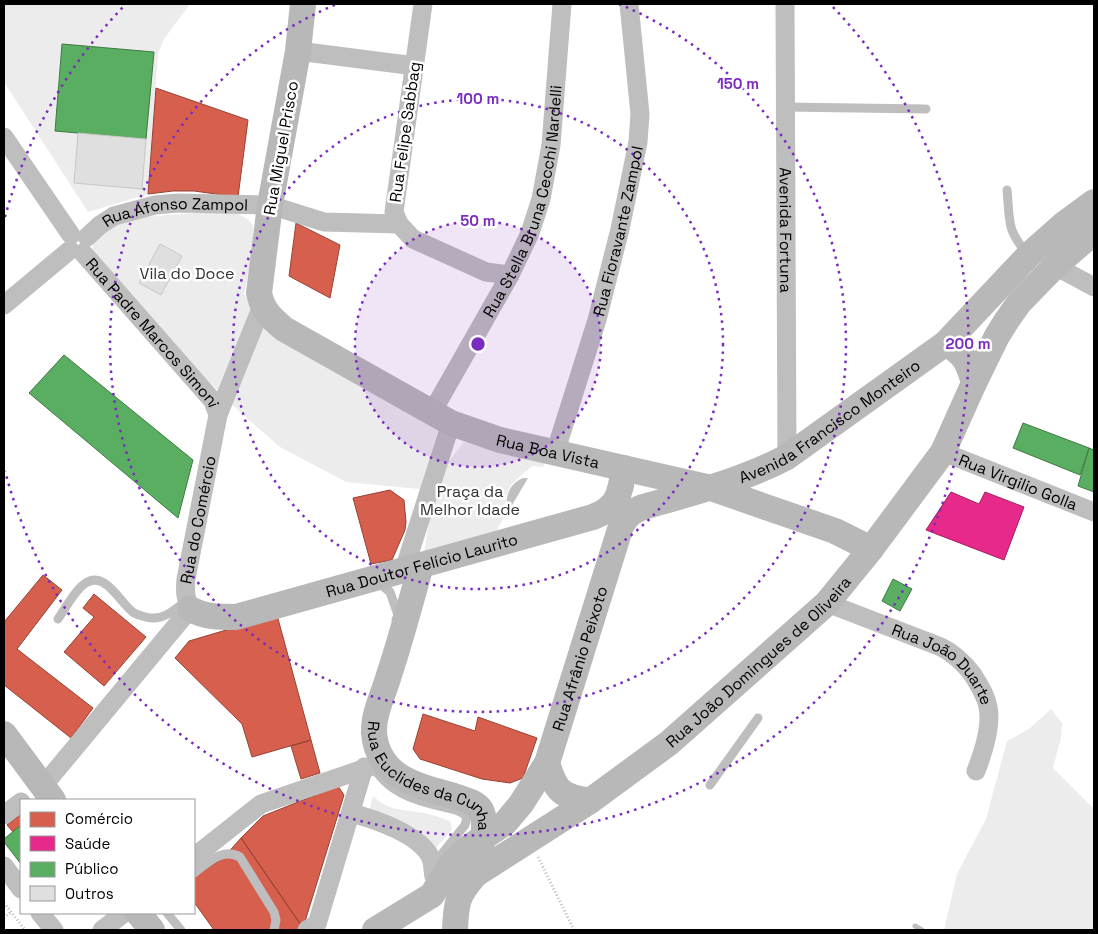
<svg xmlns="http://www.w3.org/2000/svg" width="1098" height="934" font-family="'Space Grotesk',sans-serif">
	<style>
		.green { fill: #ececec }
		.water { fill: #bfbfbf }
		.shops { fill: #d6604d; stroke: #964336 }
		.health { fill: #e7298a; stroke: #a21d61 }
		.public { fill: #5aae61; stroke: #3f7a44 }
		.lines { fill: none; stroke-linecap: round; stroke-linejoin: round }
		.stream { stroke: #bfbfbf; stroke-width: 5 }
		.building { fill: #dfdfdf; stroke: #c7c7c7 }
		.path { stroke: #b9b9b9; stroke-width: 3; stroke-dasharray: 1 2.5; stroke-linecap: butt }
		.lane { stroke: #bebebe; stroke-width: 9 }
		.street { stroke: #bebebe; stroke-width: 19 }
		.secondary { stroke: #b8b8b8; stroke-width: 26 }
		.ring { fill: none; stroke: #7b2cbf; stroke-width: 2.5; stroke-dasharray: 2.5 5 }
		.labels { text-anchor: middle; dominant-baseline: central; stroke-width: 5; stroke-linejoin: round; paint-order: stroke }
		.street-label { font-size: 16px; fill: #000; stroke: #fff }
		.park-label { font-size: 16px; fill: #333; stroke: #fff }
		.centre { fill: #7b2cbf; stroke: #fff; stroke-width: 2.5 }
		.ring-label { font-size: 15px; text-anchor: middle; font-weight: bold; fill: #7b2cbf; stroke: #fff; stroke-width: 5; stroke-linejoin: round; paint-order: stroke }
	</style>
	<rect width="100%" height="100%" fill="#fff"/>
	<path class="green" d="M 4,4 L 190,4 L 164,39 L 158,54 L 148,194 L 88,212 L 4,82 Z
		M 219,211 C 233,212 244,213 253,225 L 253,251 L 244,294 L 270,331 L 439,427 L 420,489 L 346,482 L 280,447 L 239,411 L 167,341 L 95,262 L 92,243 L 121,219 Z
		M 464,442 L 545,463 L 543,467 L 533,466 C 516,479 501,489 507,512 L 494,535 L 424,553 L 429,521 L 443,469 Z
		M 1051,709 L 1062,723 L 1061,738 L 1053,768 L 1094,809 L 1094,930 L 944,930 L 957,874 L 986,819 L 1007,741 L 1029,729 Z
		M 373,796 C 388,810 398,809 417,812 C 428,813 440,817 451,822 L 452,830 L 433,851 L 369,812 Z"/>
	<path class="water" d="M 523,478 L 528,478 L 508,512 C 504,497 509,484 523,478 Z"/>
	<path class="shops" d="M 156,88 L 248,120 L 238,197 L 194,191 L 173,191 L 148,194 Z
		M 296,223 L 340,245 L 330,298 L 289,276 Z
		M 390,490 L 404,500 L 406,522 L 405,530 L 392,560 L 371,564 L 353,498 Z
		M 43,575 L 62,590 L 17,649 L 93,708 L 71,738 L 4,685 L 4,622 Z
		M 94,594 L 146,637 L 104,686 L 64,652 L 94,617 L 83,608 Z
		M 277,615 L 311,740 L 252,757 L 242,724 L 175,658 L 189,641 Z
		M 423,714 L 475,731 L 478,717 L 537,738 L 523,778 L 510,783 L 482,779 L 420,759 L 413,749 Z
		M 311,740 L 320,773 L 301,779 L 291,746 Z
		M 338,786 L 344,795 L 303,928 L 241,838 L 263,816 Z
		M 21,814 L 21,825 L 13,832 L 7,825 Z
		M 241,838 L 303,928 L 300,930 L 214,930 L 194,902 L 194,877 L 223,858 Z"/>
	<path class="health" d="M 951,492 L 979,504 L 985,492 L 1024,507 L 1004,560 L 926,530 Z"/>
	<path class="public" d="M 62,44 L 154,52 L 146,139 L 55,131 Z
		M 64,355 L 193,460 L 178,518 L 29,393 Z
		M 1023,423 L 1089,448 L 1080,475 L 1013,448 Z
		M 1089,448 L 1094,450 L 1094,492 L 1078,486 Z
		M 893,579 L 912,589 L 900,611 L 882,601 Z
		M 21,825 L 21,864 L 4,842 L 4,839 Z"/>
	<g class="lines">
		<path class="stream" d="M 915,926 L 922,930"/>
	</g>
	<path class="building" d="M 78,133 L 146,139 L 142,189 L 74,183 Z
		M 160,244 L 182,256 L 161,295 L 139,283 Z"/>
	<g class="lines">
		<path class="path" d="M 538,857 L 574,930
			M 4,903 L 25,930
			M 4,918 L 11,912"/>
		<path class="lane" d="M 785,107 L 926,109
			M 1007,190 C 1010,219 1006,230 1027,253
			M 378,582 L 390,592 L 398,615 L 396,620
			M 58,619 C 65,609 74,592 83,585 C 105,567 120,604 134,613 C 138,615 148,618 152,618 C 165,619 177,608 186,601
			M 372,764 C 386,792 414,800 443,807 C 452,809 461,810 467,817 L 465,825 L 441,855 L 437,868
			M 710,785 L 758,718
			M 194,873 C 208,863 222,847 240,857 L 274,912 L 276,920 L 274,930
			M 167,913 L 181,930"/>
		<g class="street">
			<path d="M 423,4 L 394,212 L 399,224 L 413,239 L 486,272 L 510,275"/>
			<path id="s1" d="M 785,4 L 787,457"/>
			<path d="M 298,51 L 415,66"/>
			<path d="M 4,137 L 71,235"/>
			<path id="s2" d="M 87,237 L 100,225 L 114,216 L 155,205 L 178,203 L 270,205 L 324,222 L 399,224"/>
			<path id="s3" d="M 83,253 L 213,401 L 218,415"/>
			<path d="M 1055,266 L 1094,287"/>
			<path d="M 4,305 L 70,250"/>
			<path id="s4" d="M 431,414 L 510,275 L 530,233 L 541,199 L 551,145 L 562,4"/>
			<path id="s5" d="M 943,452 L 1094,512"/>
			<path id="s6" d="M 555,453 L 597,320 L 620,229 L 638,142 L 640,114 L 629,4"/>
			<path d="M 404,570 L 451,423"/>
			<path id="s7" d="M 827,603 L 941,647 C 955,654 964,663 973,675 C 979,685 986,695 988,707 C 992,726 983,753 976,771"/>
			<path id="s8" d="M 43,786 L 190,609 C 185,598 185,590 186,579 L 218,415 L 262,306"/>
			<path d="M 351,813 C 374,819 420,834 431,858 C 433,864 433,872 434,877"/>
			<path d="M 4,815 L 21,802"/>
			<path d="M 194,857 L 261,804 L 372,766"/>
			<path d="M 4,866 L 21,889"/>
			<path d="M 40,913 L 54,930"/>
			<path d="M 102,930 L 124,913"/>
			<path d="M 307,930 L 317,924 L 364,767"/>
		</g>
		<g class="secondary">
			<path id="s9" d="M 303,4 L 298,51 L 270,205 L 259,293 C 263,311 270,317 284,329 L 451,423 L 500,440 L 711,488 L 835,531 L 871,549"/>
			<path d="M 946,343 C 965,355 968,362 974,383"/>
			<path id="s10" d="M 421,565 C 411,601 401,639 389,675 C 384,693 373,714 374,733 C 378,778 418,786 454,796 C 463,799 476,802 481,810 C 487,823 483,838 480,851"/>
			<path id="s11" d="M 190,609 C 205,617 219,617 236,617 L 593,517 C 619,507 620,493 624,468"/>
			<path d="M 4,734 L 53,800"/>
			<path d="M 547,763 C 556,792 561,796 590,801"/>
			<path d="M 138,913 L 152,930"/>
			<path id="s12" d="M 375,930 L 432,895 L 450,866 L 461,854 L 472,845 L 505,823 L 521,804 L 547,763 L 621,526 C 627,516 632,511 643,507 C 692,493 742,481 787,457 L 946,343 L 1029,255 L 1064,224 L 1094,202"/>
			<path id="s13" d="M 455,930 C 456,903 457,895 476,874 L 590,801 L 669,743 L 827,603 L 871,549 L 943,452 L 974,383 L 997,336 L 1007,320 L 1019,303 L 1055,266 L 1094,232"/>
		</g>
	</g>
	<circle cx="478" cy="344" r="123" fill="#7b2cbf" fill-opacity=".12"/>
	<g class="ring">
		<circle cx="478" cy="344" r="123"/>
		<circle cx="478" cy="344" r="245"/>
		<path d="M619 4A368 368 0 1 1 337 4"/>
		<path d="M5 217A490 490 0 0 1 123 7M833 7A490 490 0 1 1 5 471"/>
	</g>
	<g class="labels">
		<g class="street-label">
			<text transform="translate(405 132) rotate(-82)">Rua Felipe Sabbag</text>
			<text transform="translate(281 148) rotate(-80)">Rua Miguel Prisco</text>
			<text stroke="none"><textPath href="#s4" startOffset="235">Rua Stella Bruna Cecchi Nardelli</textPath></text>
			<text stroke="none"><textPath href="#s2" startOffset="96">Rua Afonso Zampol</textPath></text>
			<text stroke="none"><textPath href="#s1" startOffset="226">Avenida Fortuna</textPath></text>
			<text stroke="none"><textPath href="#s6" startOffset="231">Rua Fioravante Zampol</textPath></text>
			<text stroke="none"><textPath href="#s3" startOffset="106">Rua Padre Marcos Simoni</textPath></text>
			<text stroke="none"><textPath href="#s12" startOffset="730">Avenida Francisco Monteiro</textPath></text>
			<text stroke="none"><textPath href="#s9" startOffset="630">Rua Boa Vista</textPath></text>
			<text stroke="none"><textPath href="#s5" startOffset="81">Rua Virgilio Golla</textPath></text>
			<text stroke="none"><textPath href="#s8" startOffset="321">Rua do Comércio</textPath></text>
			<text stroke="none"><textPath href="#s11" startOffset="240">Rua Doutor Felício Laurito</textPath></text>
			<text stroke="none"><textPath href="#s12" startOffset="354">Rua Afrânio Peixoto</textPath></text>
			<text stroke="none"><textPath href="#s13" startOffset="416">Rua João Domingues de Oliveira</textPath></text>
			<text stroke="none"><textPath href="#s7" startOffset="134">Rua João Duarte</textPath></text>
			<text stroke="none"><textPath href="#s10" startOffset="250">Rua Euclides da Cunha</textPath></text>
		</g>
		<g class="park-label">
			<text x="187" y="273">Vila do Doce</text>
			<text x="470" y="491">Praça da<tspan x="470" dy="18">Melhor Idade</tspan></text>
		</g>
	</g>
	<circle cx="478" cy="344" r="8" class="centre"/>
	<g class="ring-label">
		<text x="738" y="89">150 m</text>
		<text x="478" y="104">100 m</text>
		<text x="478" y="226">50 m</text>
		<text x="968" y="349">200 m</text>
	</g>
	<rect width="1098" height="934" fill="none" stroke="#000000" stroke-width="10"/>
	<rect x="20" y="799" width="175" height="115" fill="#ffffff" stroke="#999999"/>
	<rect x="30" y="812" width="25" height="15" fill="#d6604d" stroke="#999999"/>
	<text x="65" y="824" font-size="15" fill="#000000">Comércio</text>
	<rect x="30" y="836" width="25" height="15" fill="#e7298a" stroke="#999999"/>
	<text x="65" y="849" font-size="15" fill="#000000">Saúde</text>
	<rect x="30" y="862" width="25" height="15" fill="#5aae61" stroke="#999999"/>
	<text x="65" y="874" font-size="15" fill="#000000">Público</text>
	<rect x="30" y="886" width="25" height="15" fill="#dfdfdf" stroke="#999999"/>
	<text x="65" y="899" font-size="15" fill="#000000">Outros</text>
</svg>
